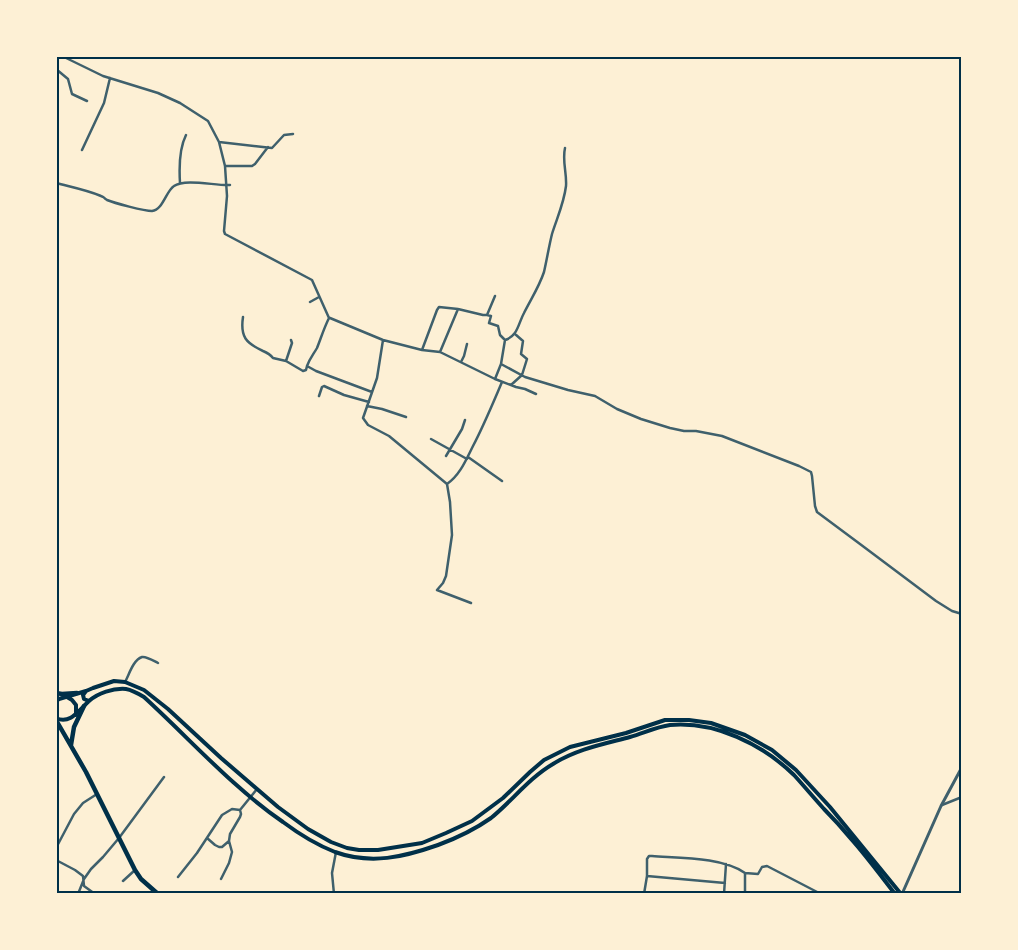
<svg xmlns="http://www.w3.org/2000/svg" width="1018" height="950" font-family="'Source Serif 4',serif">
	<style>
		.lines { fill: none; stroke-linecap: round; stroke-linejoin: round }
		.minor { stroke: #3f606c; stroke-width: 2.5 }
		.tertiary { stroke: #3f606c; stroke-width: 3 }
		.secondary { stroke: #003049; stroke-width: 4 }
		.trunk { stroke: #003049; stroke-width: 4.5 }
		.neatline { fill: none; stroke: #003049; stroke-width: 2 }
	</style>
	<rect width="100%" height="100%" fill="#fdf0d5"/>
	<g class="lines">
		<path class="minor" d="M 62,56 L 103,76 L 158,93 L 180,103 L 208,121 L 219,142 L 225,166 L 227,196 L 224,231 L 225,234 L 312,280 L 329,318 C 324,328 321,338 317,348 C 313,355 310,358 307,366 L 316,371 L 372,392
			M 56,69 L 68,79 L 72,94 L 87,101
			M 219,142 L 272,148 L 284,135 L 293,134
			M 82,150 L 104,103 L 110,78
			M 225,166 L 252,166 L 255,164 L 268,147
			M 56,183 C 71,187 87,190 101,196 C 106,198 102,197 107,200 C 114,203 144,211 152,211 C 163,210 166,191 174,186 C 185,178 216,186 230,185
			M 180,183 C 179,167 179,149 186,135
			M 310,302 L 319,297
			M 487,315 L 495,296
			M 243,317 C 240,337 246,343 263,351 C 268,353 270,354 273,358 L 286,361 L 303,371 L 306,370 L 307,366
			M 330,318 L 383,340 L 422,350 L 440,352 L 495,379 L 516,387 L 525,389 L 536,394
			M 383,340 L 377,378 L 363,418 L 368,425 L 389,436 L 447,484 L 450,502 L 452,535 L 446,576 L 443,583 L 437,590 L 471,603
			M 422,350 L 437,310 L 439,307 L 458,309 L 483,315 L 487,315 L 491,316 L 489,323 L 498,326 L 500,335 L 505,340 C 518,336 518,324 524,313 C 531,299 539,287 544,272 C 547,259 549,246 552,234 C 557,218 564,203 566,186 C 567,173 562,161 565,148
			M 440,352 L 458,309
			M 286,361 L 292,343 L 291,340
			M 461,362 L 464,356 L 467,344
			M 501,364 L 525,377 L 568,390 L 595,396 L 617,409 L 641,419 L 670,428 L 684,431 L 696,431 L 722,436 L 799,466 L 811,472 L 812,476 L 815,506 L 817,512 L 860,544 L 936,601 L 952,611 L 962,614
			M 495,379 L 501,364 L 505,340
			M 511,385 L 522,375 L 527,359 L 521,354 L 523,341 L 515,334
			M 319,396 L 322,387 L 324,386 L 344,395 L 369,402
			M 367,406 L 382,409 L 406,417
			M 431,439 L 467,459
			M 446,456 L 462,429 L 465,420
			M 468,457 L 502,481
			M 447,484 C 460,475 466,460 473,446 C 484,425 493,403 502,382
			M 125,682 C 129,675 133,660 142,657 C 146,656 154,661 158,663
			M 942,805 L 962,797
			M 207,838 L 215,845 L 219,847 L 222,847 L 229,841
			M 56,848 L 74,814 L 83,803 L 97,794
			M 56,860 L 75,870 L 83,876 L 84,886 L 95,894
			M 745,873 L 758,874 L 762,867 L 767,866 L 821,894
			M 647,876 L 725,883
			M 178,877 L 197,853 L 222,815 L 232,809 L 240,810 L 257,789
			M 221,879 L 229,863 L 232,852 L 229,841 L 230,834 L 240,817 L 241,814 L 240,810
			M 123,881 L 135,870
			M 78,894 L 84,879 L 91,869 L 103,857 L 119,838 L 164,777
			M 334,894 L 332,873 L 336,852
			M 644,894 L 647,876 L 647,859 L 649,856 L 652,856 C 679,858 723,857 745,873 L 745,894
			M 724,894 L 726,864"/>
		<path class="tertiary" d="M 902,894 L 941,806 L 962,767"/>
		<path class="secondary" d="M 86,691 L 83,695 L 84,699 L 89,701
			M 67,697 L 72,700 L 76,705 L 76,715
			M 56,701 L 59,699 L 86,691 L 93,688 L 114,681 L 125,682 L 144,690 L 168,709 L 221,758 L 278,807 L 308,829 L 331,842 L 347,848 L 359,850 L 378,850 L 422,843 L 446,833 L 472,821 L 503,798 L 530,772 L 544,760 L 570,747 L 626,733 L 665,720 L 689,720 L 711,723 L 745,735 L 772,750 L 796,770 L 830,807 L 901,894
			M 56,718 C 70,725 79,710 89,701 C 98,693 113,688 126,689 C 132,690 139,694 144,697 C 190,739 232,787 283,822 C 299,834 317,845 335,852 C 371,865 404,857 438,845 C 457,838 474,830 491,818 C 512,801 529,778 553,764 C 577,749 604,744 630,737 C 644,733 656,727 670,725 C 715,721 762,744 794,775 C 804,786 814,798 824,809 C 834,819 843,829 852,840 C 867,857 881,876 895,894"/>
		<path class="trunk" d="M 56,693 L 62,694 L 77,693
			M 56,720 L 86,772 L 135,870 L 141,879 L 158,894
			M 71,745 L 74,727 L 84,706"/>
	</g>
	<rect width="1018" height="950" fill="none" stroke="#fdf0d5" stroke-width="115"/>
	<rect x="58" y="58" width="902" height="834" class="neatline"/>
</svg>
